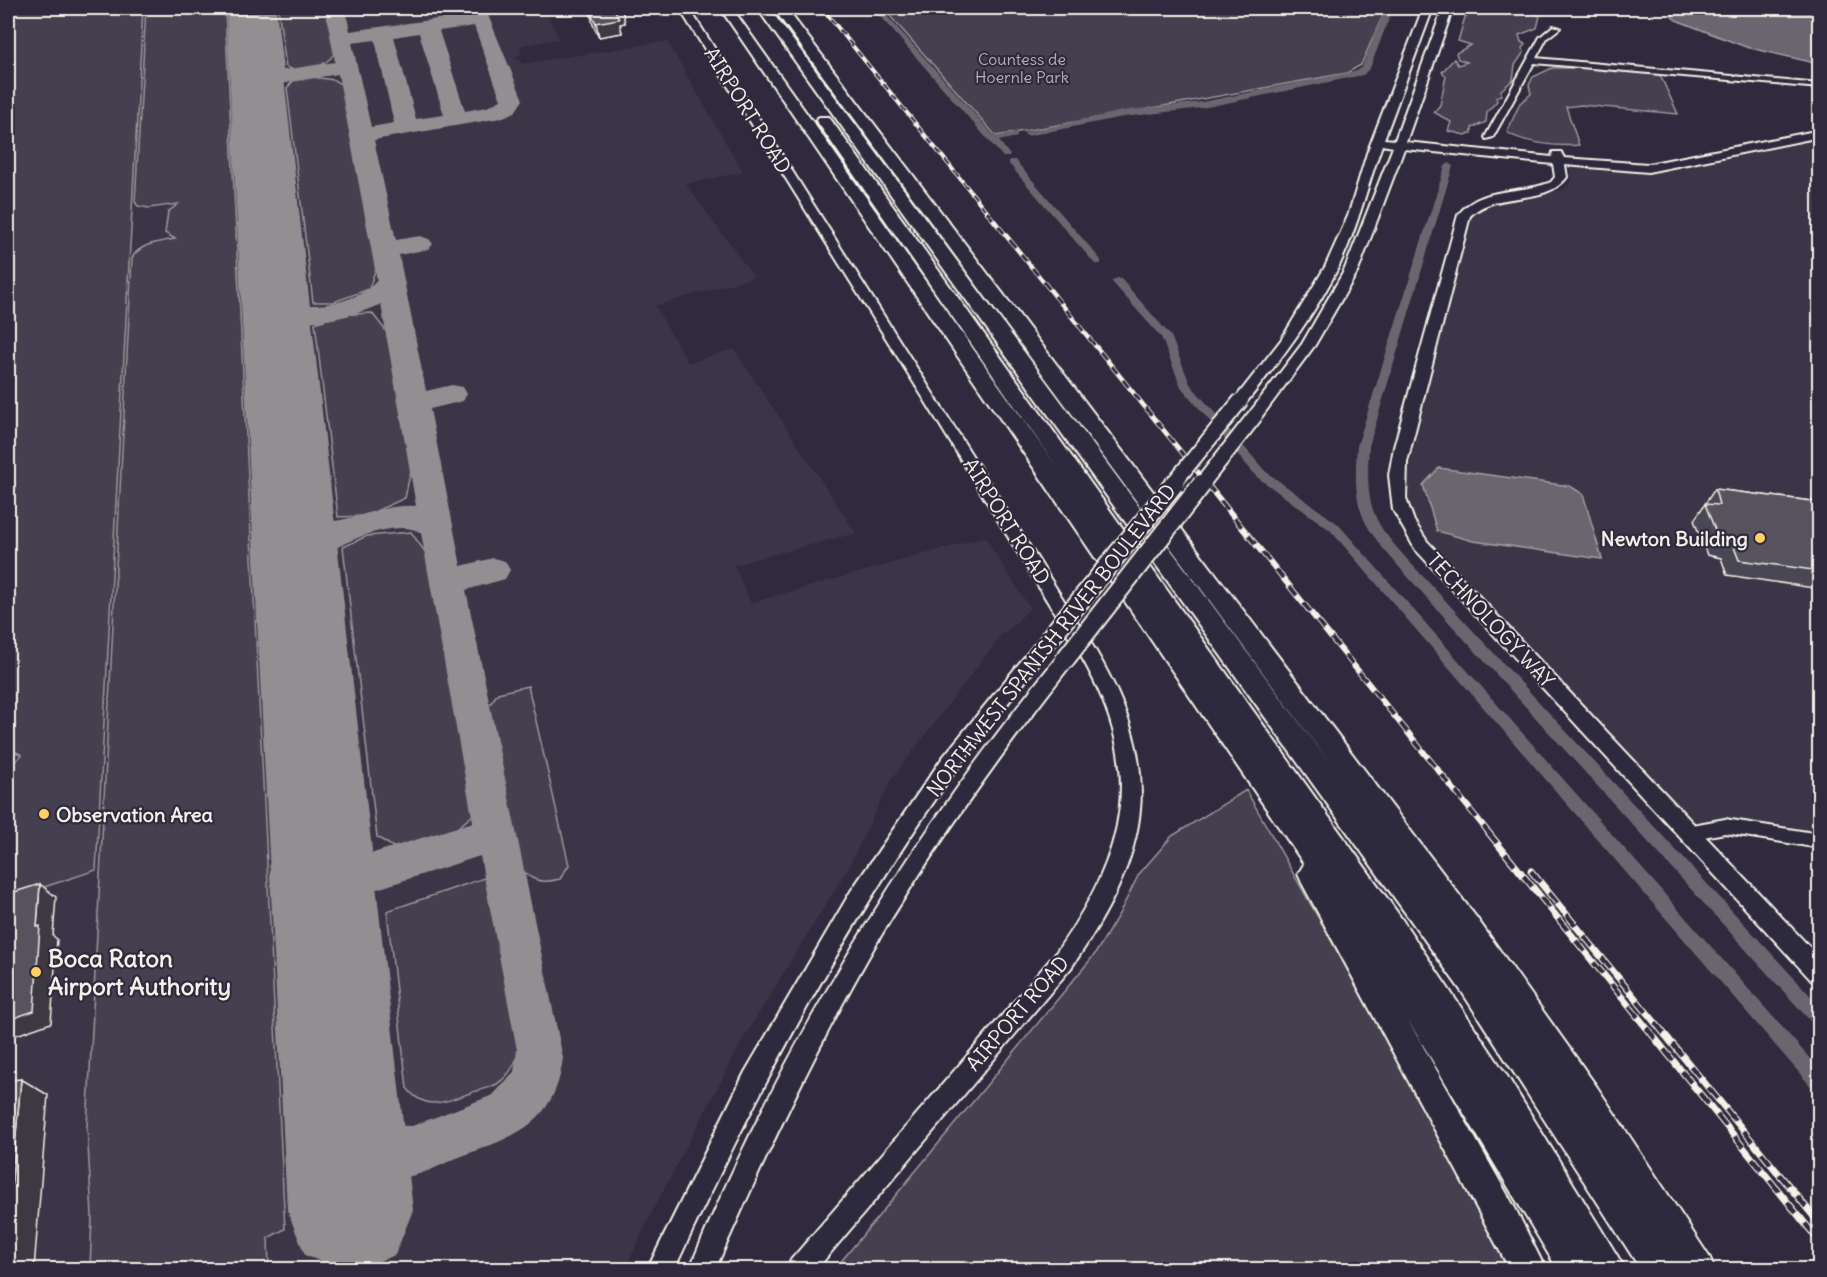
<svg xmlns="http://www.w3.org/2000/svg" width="1827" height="1277" font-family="Delius,sans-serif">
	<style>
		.built { fill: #3b3647 }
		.green { fill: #454050; stroke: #9c989c; stroke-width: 1.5 }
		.water { fill: #6a6670; stroke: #a19ea0; stroke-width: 1.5 }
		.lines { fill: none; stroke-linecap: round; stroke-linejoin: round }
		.canal { fill: #6a6670; fill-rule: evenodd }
		.taxiway { fill: #928e92; fill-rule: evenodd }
		.runway { fill: #928e92; fill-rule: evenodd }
		.street-casing { stroke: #f4f1e8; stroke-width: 4 }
		.secondary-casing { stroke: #f4f1e8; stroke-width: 4 }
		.highway-casing { stroke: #f4f1e8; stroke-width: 4 }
		.street { fill: #2f2a3d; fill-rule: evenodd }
		.secondary { fill: #2f2a3d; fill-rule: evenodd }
		.highway { fill: #2f2a3d; fill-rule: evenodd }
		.rail-far3-casing { stroke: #f4f1e8; stroke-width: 4 }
		.rail-far2-casing { stroke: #f4f1e8; stroke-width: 4.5 }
		.rail-far1-casing { stroke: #f4f1e8; stroke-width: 6 }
		.rail-casing { stroke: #f4f1e8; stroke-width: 7 }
		.rail-far3 { stroke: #2f2a3d; stroke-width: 2; stroke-dasharray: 7; stroke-linecap: butt }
		.rail-far2 { stroke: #2f2a3d; stroke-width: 3; stroke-dasharray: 9; stroke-linecap: butt }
		.rail-far1 { stroke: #2f2a3d; stroke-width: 4; stroke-dasharray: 11; stroke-linecap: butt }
		.rail { stroke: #2f2a3d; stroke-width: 4.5; stroke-dasharray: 14; stroke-linecap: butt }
		.secondary-bridge-far1-casing { stroke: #f4f1e8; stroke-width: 18; stroke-linecap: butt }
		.secondary-bridge-casing { stroke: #f4f1e8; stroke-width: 22; stroke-linecap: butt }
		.secondary-bridge-far1 { stroke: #2f2a3d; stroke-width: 14 }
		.secondary-bridge { stroke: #2f2a3d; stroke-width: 18 }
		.wall { fill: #4a4752; stroke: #f4f1e8; stroke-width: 1.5 }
		.shaded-wall { fill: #3c3942; stroke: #f4f1e8; stroke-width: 1.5 }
		.building { fill: #56525f; stroke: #f4f1e8; stroke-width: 1.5 }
		.poi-dot { fill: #ffd166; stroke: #2f2a3d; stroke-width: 2 }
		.labels { text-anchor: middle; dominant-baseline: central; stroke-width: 4.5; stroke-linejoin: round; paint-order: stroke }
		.far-park-label { font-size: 16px; fill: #b7b3b3; stroke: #2f2a3d }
		.street-label { font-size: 20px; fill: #f4f1e8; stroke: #2f2a3d }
		.poi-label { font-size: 20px; font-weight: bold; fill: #f4f1e8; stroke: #2f2a3d; text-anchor: end }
		.near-poi-label { font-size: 24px; font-weight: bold; fill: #f4f1e8; stroke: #2f2a3d; text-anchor: start }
	</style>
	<rect width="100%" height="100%" fill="#2f2a3d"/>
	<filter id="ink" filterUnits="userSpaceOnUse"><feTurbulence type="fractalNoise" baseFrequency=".0167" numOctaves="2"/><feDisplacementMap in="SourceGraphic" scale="12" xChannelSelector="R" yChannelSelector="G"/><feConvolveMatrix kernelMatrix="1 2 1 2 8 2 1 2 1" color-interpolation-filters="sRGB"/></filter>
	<g filter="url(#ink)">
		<path class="built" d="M 8,8 L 545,8 L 559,39 L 520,46 L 522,55 L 515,56 L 514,58 L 520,60 L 522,64 L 667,41 L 743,172 L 686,184 L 754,277 L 655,306 L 688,363 L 734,349 L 856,533 L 734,565 L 751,603 L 985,537 L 1030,608 L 1015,624 L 1002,634 L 891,780 L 847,870 L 745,1036 L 657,1202 L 625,1269 L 8,1269 Z
			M 1819,133 L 1819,841 L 1748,829 L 1687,833 L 1421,545 L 1398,501 L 1437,315 L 1474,205 L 1563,190 L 1572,181 L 1569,163 L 1627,168 Z"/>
		<path class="green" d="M 8,8 L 143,8 L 96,870 L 8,899 L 8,768 L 22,755 L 8,748 Z
			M 146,8 L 225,8 L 285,1229 L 268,1238 L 269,1269 L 90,1269 L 92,1216 L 87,1127 L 132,258 C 140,243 160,242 175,239 L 165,233 L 168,212 L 178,204 L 149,208 L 138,206 L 135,202 Z
			M 278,8 L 330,8 L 335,52 C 327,67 301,75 286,67 Z
			M 883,8 L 1386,8 L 1361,65 L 1347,73 L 996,136 Z
			M 1497,8 L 1535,13 L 1540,16 L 1537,28 L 1519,35 L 1521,42 L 1525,44 L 1522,48 L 1524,52 L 1515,65 L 1513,80 L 1501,90 L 1501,95 L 1496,97 L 1497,101 L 1487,112 L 1486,122 L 1472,128 L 1472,133 L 1465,135 L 1448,131 L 1451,122 L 1434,112 L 1440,105 L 1446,76 L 1442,72 L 1454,59 L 1458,65 L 1467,62 L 1458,59 L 1456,53 L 1471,45 L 1458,41 L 1465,17 L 1477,10 Z
			M 1552,68 L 1588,68 L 1660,75 L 1678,114 L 1581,105 L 1566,107 L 1579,145 C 1559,147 1522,143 1507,132 L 1520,103 L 1531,94 L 1529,85 L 1533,77 Z
			M 312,77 L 334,80 L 342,85 L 357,146 L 376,268 L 369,289 L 334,302 L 313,302 L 287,88 L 294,80 Z
			M 372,313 L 386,331 L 407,427 L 411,470 L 405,498 L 365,516 L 338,517 L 315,323 L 338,315 Z
			M 411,532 L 428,556 L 438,596 L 477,803 L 473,815 L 451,833 L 403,848 L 393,847 L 377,837 L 343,547 L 367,536 Z
			M 528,686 L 569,865 L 560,879 C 541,884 530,881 519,866 L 488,707 L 498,693 Z
			M 1246,790 L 1517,1269 L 834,1270 L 1095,954 L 1119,914 L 1139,874 L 1172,836 Z
			M 490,876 L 520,1044 C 518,1059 511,1075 497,1084 C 490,1088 479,1090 470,1093 C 446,1102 425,1112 407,1088 L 387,911 Z"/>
		<path class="water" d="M 1675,8 L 1819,8 L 1819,64 L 1746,47 L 1676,20 L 1672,17 Z
			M 1439,468 L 1570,486 L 1583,494 L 1602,559 L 1473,541 L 1437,531 L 1423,485 Z"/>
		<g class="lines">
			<path class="canal" d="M 873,8 L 880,8 L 995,137 L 1017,133 L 1017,137 L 999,141 L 1010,155 L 1009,157 L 1003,157 Z
				M 1385,8 L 1393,8 L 1370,68 L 1363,75 L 1202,108 L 1123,117 L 1027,136 L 1023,133 L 1123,111 L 1202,102 L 1357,71 L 1362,67 Z
				M 1009,160 L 1015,160 L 1101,260 L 1101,264 L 1095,264 L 1009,164 Z
				M 1449,163 L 1453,166 L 1369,446 C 1365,514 1373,522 1418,571 L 1820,1006 L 1820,1027 L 1814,1025 L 1408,577 C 1363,526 1352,516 1357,446 L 1445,166 Z
				M 1117,278 L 1121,279 L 1171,336 L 1190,384 L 1265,471 L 1338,524 L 1820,1070 L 1820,1093 L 1814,1090 L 1330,530 L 1257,477 L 1181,387 L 1161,337 L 1113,283 L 1112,281 Z"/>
			<path class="taxiway" d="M 325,8 L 345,8 L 350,31 L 481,13 L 488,15 L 523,100 L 515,112 L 501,118 L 374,140 L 396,240 L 420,236 L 429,239 L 433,244 L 429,249 L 399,255 L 426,391 L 452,385 L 463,387 L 467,394 L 463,401 L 430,409 L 461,566 L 493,558 L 505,561 L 510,570 L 505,579 L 466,590 L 563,1058 C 555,1124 516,1136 462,1156 C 443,1163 425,1175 405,1177 C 382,1179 349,1166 334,1148 C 326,1138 323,1126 318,1115 L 325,1098 L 342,1091 L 359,1098 L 369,1114 L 383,1125 L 412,1126 L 493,1095 L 514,1072 L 517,1050 L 480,856 L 324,906 L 309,901 L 303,887 L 309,873 L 473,822 L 421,533 C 401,518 346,540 328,553 C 320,559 315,566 310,575 L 298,578 L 286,575 L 281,566 L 299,541 L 282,530 L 277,522 L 282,514 L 294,510 C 302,513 312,520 320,521 C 350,524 381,503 416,506 L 381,304 C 354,317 283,336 261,305 L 265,299 C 279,296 285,302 297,304 C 322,308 361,301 377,280 L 338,74 L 257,88 L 249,86 L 246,81 L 249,76 L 257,74 L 335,62 ZM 474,26 L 501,100 L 487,107 L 465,111 L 439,31 ZM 419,33 L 444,115 L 416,119 L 394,37 ZM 375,40 L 394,123 L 371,127 L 352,43 Z"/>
			<path class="runway" d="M 226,8 L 276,8 L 413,1210 L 395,1255 C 351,1273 349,1273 305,1255 L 287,1210 Z"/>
			<g class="street-casing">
				<path id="street" d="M 1553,26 L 1560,28 L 1547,38 L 1536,58 L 1820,84 L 1820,88 L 1534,63 L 1493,137 L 1486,139 L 1485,137 L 1540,37 Z
					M 1725,819 L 1820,834 L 1820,848 L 1725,833 L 1687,840 L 1682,838 L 1679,833 L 1682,828 L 1687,826 Z"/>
			</g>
			<g class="secondary-casing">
				<path id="secondary" d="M 679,8 L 689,8 L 1094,648 C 1168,772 1150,853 1071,968 L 816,1270 L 786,1270 L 790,1261 L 1055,954 C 1127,852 1146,770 1082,658 L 924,399 Z
					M 1423,8 L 1433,8 L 1384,139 L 1395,140 L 1443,8 L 1453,8 L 1406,142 L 1552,157 L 1553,152 L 1561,152 L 1564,158 L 1648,164 L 1820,130 L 1820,137 L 1648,172 L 1565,165 L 1567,177 C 1545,207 1497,189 1470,216 L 1407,462 L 1406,499 L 1414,521 L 1427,541 L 1820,958 L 1820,984 L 1812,981 L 1415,549 L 1393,510 L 1389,475 L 1394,447 L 1458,215 C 1481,185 1520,195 1551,182 L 1555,177 L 1553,164 L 1404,149 L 1358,271 L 1315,345 L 1260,419 L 1250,419 L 1247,416 L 1302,344 L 1344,271 L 1393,147 L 1382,145 C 1367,186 1358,227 1339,266 C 1314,316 1280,360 1246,403 L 1241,405 L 1234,400 L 1281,340 L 1325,267 L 1348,216 L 1367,153 Z
					M 1049,632 L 1055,634 L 1058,639 L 1055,644 C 1018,691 979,738 944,787 C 838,939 752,1102 674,1270 L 647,1270 L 745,1072 L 851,891 L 943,757 L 1043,634 Z
					M 1063,655 L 1069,657 L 1072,662 L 1069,667 C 1001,754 936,844 879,939 C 817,1045 765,1157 715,1270 L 689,1270 C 782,1046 905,844 1057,657 Z"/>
			</g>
			<g class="highway-casing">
				<path id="highway" d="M 720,8 L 732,8 L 1056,466 L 816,120 L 819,117 L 829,117 L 1399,915 L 1509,1079 L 1626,1270 L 1558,1270 L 1408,1020 L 1515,1208 L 1546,1270 L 1510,1270 L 1302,883 L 1298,874 L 1304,864 Z
					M 757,8 L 769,8 L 1333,768 L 773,8 L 786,8 L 1476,917 L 1597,1087 L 1710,1258 L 1715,1270 L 1641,1270 L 1462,992 Z"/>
			</g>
			<use href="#street" class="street"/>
			<use href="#secondary" class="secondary"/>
			<use href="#highway" class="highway"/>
			<g class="rail-far3-casing">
				<path id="rail-far3" d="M 822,8 L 988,213"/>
			</g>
			<g class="rail-far2-casing">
				<path id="rail-far2" d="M 987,212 L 1208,485"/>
			</g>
			<g class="rail-far1-casing">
				<path id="rail-far1" d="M 1207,484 L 1489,833"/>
			</g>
			<g class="rail-casing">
				<path id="rail" d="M 1488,832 L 1820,1242
					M 1531,871 L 1820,1224"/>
			</g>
			<use href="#rail-far3" class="rail-far3"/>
			<use href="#rail-far2" class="rail-far2"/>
			<use href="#rail-far1" class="rail-far1"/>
			<use href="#rail" class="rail"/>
			<g class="secondary-bridge-far1-casing">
				<path id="secondary-bridge-far1" d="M 1172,485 L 1241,400
					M 1201,485 L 1255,416"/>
			</g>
			<g class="secondary-bridge-casing">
				<path id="secondary-bridge" d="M 1049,639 L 1174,484
					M 1063,662 L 1202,484"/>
			</g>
			<use href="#secondary-bridge-far1" class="secondary-bridge-far1"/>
			<use href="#secondary-bridge" class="secondary-bridge"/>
		</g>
		<path class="wall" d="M 593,8 L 621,8 L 625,23 L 620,24 L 622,33 L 599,37 L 593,25 L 590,11 L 594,11 Z
			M 1715,489 L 1820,502 L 1820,589 L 1727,575 L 1721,558 L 1707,555 L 1694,520 Z"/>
		<path class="shaded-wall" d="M 622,9 L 625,23 L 620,24 L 622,33 L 599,37 L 596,23 L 615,10 Z
			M 40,884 L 56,897 L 53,936 L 57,939 L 51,1023 L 8,1038 L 8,1020 L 37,927 Z
			M 21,1079 L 48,1095 L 34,1269 L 8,1269 L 8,1223 Z"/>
		<path class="building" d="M 597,8 L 621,8 L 622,9 L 615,10 L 619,19 L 596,23 L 590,11 L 598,10 Z
			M 1715,489 L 1820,502 L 1820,571 L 1739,560 L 1732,542 L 1719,540 L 1705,504 L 1719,505 Z
			M 40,884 L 37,927 L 40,926 L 34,1011 L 8,1020 L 8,894 Z
			M 21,1079 L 8,1223 L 8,1080 Z"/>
	</g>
	<g class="poi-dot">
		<circle cx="1760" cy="538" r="6"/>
		<circle cx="44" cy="814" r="6"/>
		<circle cx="36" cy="972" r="6"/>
	</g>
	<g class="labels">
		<g class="far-park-label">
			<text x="1022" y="59">Countess de<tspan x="1022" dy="18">Hoernle Park</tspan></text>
		</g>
		<g class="street-label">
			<text transform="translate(748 110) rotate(58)">AIRPORT ROAD</text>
			<text transform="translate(1007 521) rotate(58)">AIRPORT ROAD</text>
			<text transform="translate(1491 620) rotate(47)">TECHNOLOGY WAY</text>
			<text transform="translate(1051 640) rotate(-52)">NORTHWEST SPANISH RIVER BOULEVARD</text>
			<text transform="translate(1017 1013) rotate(-49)">AIRPORT ROAD</text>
		</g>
		<g class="poi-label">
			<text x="1748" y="538">Newton Building</text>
			<text x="56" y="814" text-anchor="start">Observation Area</text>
		</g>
		<g class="near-poi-label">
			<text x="48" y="958">Boca Raton<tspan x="48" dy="28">Airport Authority</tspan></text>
		</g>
	</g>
	<rect width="1827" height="1277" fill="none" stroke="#2f2a3d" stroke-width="30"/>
	<rect x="15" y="15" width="1797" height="1247" fill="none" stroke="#f4f1e8" stroke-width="2" filter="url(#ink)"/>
</svg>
